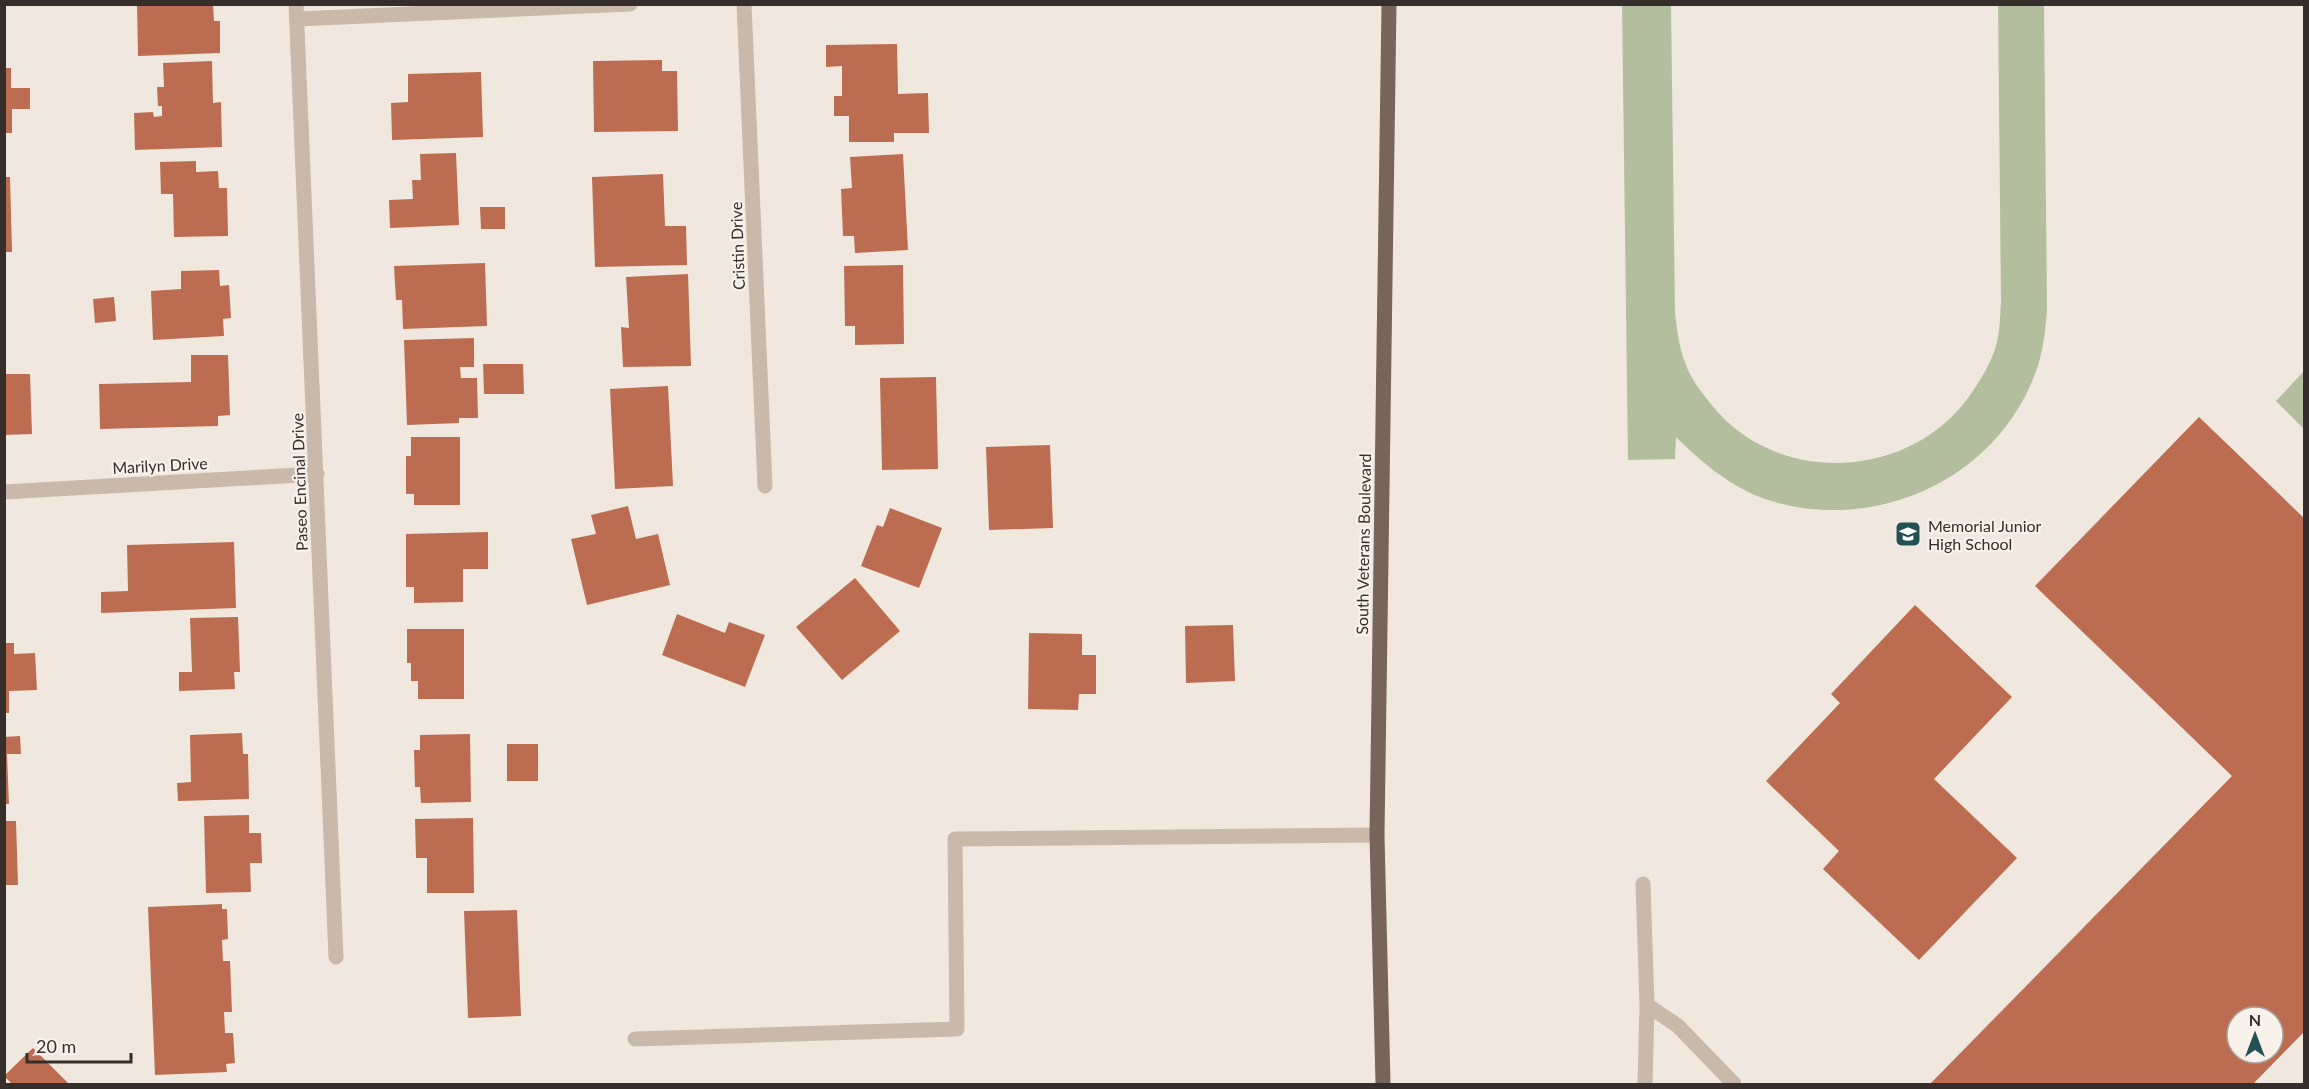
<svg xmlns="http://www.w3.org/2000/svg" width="2309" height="1089" font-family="Lato,sans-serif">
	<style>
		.pitch { fill: #b3be9f }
		.building { fill: #bc6d51; fill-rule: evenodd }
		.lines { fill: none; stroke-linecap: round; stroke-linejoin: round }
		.service { stroke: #c8b9ab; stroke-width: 15 }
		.minor { stroke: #c8b9ab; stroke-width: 15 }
		.primary { stroke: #77655c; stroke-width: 15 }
		.labels { text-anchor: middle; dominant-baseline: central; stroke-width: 4.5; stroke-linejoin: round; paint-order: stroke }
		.street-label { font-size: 16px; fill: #362e2a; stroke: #f8f2ea }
		.poi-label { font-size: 16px; fill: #362e2a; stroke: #f8f2ea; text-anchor: start }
	</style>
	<rect width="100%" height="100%" fill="#f0e8de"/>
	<path class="pitch" d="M 1622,5 L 1671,5 L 1675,312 C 1677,330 1679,348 1686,365 C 1691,379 1701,392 1711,404 C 1775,486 1907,481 1968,398 C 1979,382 1990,366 1996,346 C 2000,332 2000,316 2001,301 L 1998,5 L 2044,5 L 2047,311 C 2045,332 2043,354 2035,374 C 1995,481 1873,535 1765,499 C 1731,487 1701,462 1676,437 L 1675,459 L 1628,460 Z
		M 2304,371 L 2304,429 L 2276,401 Z"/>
	<path class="building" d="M 137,4 L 213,4 L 214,21 L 220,21 L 220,53 L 138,56 Z
		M 897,44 L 898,94 L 928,93 L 929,133 L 894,133 L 894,142 L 849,142 L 849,116 L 834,116 L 834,96 L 842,96 L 842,66 L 826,67 L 826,45 Z
		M 662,60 L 662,71 L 677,71 L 678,131 L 594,132 L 593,61 Z
		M 212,61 L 213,103 L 221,102 L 222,147 L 135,150 L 134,113 L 153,112 L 154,117 L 162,116 L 162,106 L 158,106 L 157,87 L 164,87 L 163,63 Z
		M 4,68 L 11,68 L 11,88 L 30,88 L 30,109 L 12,109 L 12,133 L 4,133 Z
		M 481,72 L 483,137 L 392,140 L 391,103 L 408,102 L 408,74 Z
		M 456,153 L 459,225 L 390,228 L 389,200 L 413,199 L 412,180 L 421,180 L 420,154 Z
		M 903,154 L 908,250 L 855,253 L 854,236 L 843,236 L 841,189 L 852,188 L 850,157 Z
		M 196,161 L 196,172 L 218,171 L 219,188 L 227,188 L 228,236 L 174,237 L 173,194 L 161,194 L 160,162 Z
		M 663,174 L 665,226 L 686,226 L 687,265 L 595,267 L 592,177 Z
		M 4,177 L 10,177 L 12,252 L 4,252 Z
		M 480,207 L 505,207 L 505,229 L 481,229 Z
		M 485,263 L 487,326 L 403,329 L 402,300 L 396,300 L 394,266 Z
		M 903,265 L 904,344 L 855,345 L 855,326 L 845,326 L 844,266 Z
		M 219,270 L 220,286 L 229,285 L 231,318 L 223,319 L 224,336 L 153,340 L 151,291 L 181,289 L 181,271 Z
		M 688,274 L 691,366 L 623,367 L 621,327 L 629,328 L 626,277 Z
		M 114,297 L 116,321 L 95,323 L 93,299 Z
		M 474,338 L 474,367 L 460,367 L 461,378 L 477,378 L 478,418 L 459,418 L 459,423 L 407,425 L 404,340 Z
		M 191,355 L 228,355 L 230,415 L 218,416 L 218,426 L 100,429 L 99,384 L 191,382 Z
		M 483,364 L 523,364 L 524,394 L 484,394 Z
		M 4,374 L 30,374 L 32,434 L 4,435 Z
		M 936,377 L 938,469 L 882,470 L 880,378 Z
		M 668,386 L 673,486 L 615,489 L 610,389 Z
		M 2199,417 L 2304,518 L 2304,1032 L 2253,1084 L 1930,1084 L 2232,776 L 2035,586 ZM 2237,1017 L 2273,1017 L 2273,1053 L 2237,1053 Z
		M 411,437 L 460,437 L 460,505 L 414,505 L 414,494 L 406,494 L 406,456 L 411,456 Z
		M 1050,445 L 1053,528 L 989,530 L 986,447 Z
		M 628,506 L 636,539 L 658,534 L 670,585 L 587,605 L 571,539 L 596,534 L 591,515 Z
		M 890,508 L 942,528 L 919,588 L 861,566 L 877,525 L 883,527 Z
		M 488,532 L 488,569 L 463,569 L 463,602 L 414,603 L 414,587 L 406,587 L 406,534 Z
		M 234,542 L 236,608 L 101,613 L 101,592 L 128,591 L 127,545 Z
		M 855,578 L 900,631 L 842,680 L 796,627 Z
		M 1915,605 L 2012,697 L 1934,779 L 2017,858 L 1919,960 L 1823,869 L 1839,851 L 1766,781 L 1840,703 L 1831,694 Z
		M 677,614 L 725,633 L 729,622 L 765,635 L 745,687 L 662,655 Z
		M 238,617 L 240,672 L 234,672 L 235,689 L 179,691 L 179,672 L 192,672 L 190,618 Z
		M 1233,625 L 1235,681 L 1186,683 L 1185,626 Z
		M 407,629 L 464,629 L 464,699 L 418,699 L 418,681 L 411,681 L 411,663 L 407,663 Z
		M 1029,633 L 1082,634 L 1082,655 L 1096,655 L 1096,694 L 1079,694 L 1078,710 L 1028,709 Z
		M 4,643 L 14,643 L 14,654 L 35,653 L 37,690 L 9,691 L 9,713 L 4,713 Z
		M 242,733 L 243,754 L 248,754 L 249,799 L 178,801 L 177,783 L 191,782 L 190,735 Z
		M 470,734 L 471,802 L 421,803 L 420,787 L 415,787 L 414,750 L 420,750 L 420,735 Z
		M 20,736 L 21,754 L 7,754 L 9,804 L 4,804 L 4,737 Z
		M 507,744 L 538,744 L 538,781 L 507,781 Z
		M 249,815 L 249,833 L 261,833 L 262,863 L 250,863 L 251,892 L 206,893 L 204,816 Z
		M 473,818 L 474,893 L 427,893 L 427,858 L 416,858 L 415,819 Z
		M 4,821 L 16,821 L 18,885 L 4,885 Z
		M 222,904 L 222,909 L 227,909 L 228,939 L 222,940 L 223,961 L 230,961 L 232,1012 L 224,1012 L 225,1033 L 233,1033 L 235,1063 L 226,1064 L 227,1072 L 155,1075 L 148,907 Z
		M 517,910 L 521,1016 L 468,1018 L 464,911 Z
		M 33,1048 L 69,1084 L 12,1084 L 4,1076 Z"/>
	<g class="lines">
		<path class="service" d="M 1643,884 L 1647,1005 L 1678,1026 L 1734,1084
			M 635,1039 L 957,1029 L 955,839 L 1377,835
			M 1645,1084 L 1647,1005"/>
		<path class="minor" d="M 296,4 L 336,957
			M 744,4 L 765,486
			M 297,19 L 630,4
			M 4,492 L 317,474"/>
		<path class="primary" d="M 1383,1084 L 1377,835 L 1389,4"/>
	</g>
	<defs>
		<g id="school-square" transform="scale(1.35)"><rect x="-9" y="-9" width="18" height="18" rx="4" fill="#225054" stroke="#f8f2ea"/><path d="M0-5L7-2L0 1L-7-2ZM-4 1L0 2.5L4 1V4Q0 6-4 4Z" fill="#fff"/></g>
	</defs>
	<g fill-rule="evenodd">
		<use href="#school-square" x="1908" y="534"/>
	</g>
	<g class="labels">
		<g class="street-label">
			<text transform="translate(737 246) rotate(-92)">Cristin Drive</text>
			<text transform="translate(160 465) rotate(-3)">Marilyn Drive</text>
			<text transform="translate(299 482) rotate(-92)">Paseo Encinal Drive</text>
			<text transform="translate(1363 544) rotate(-89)">South Veterans Boulevard</text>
		</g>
		<g class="poi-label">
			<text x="1928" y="525">Memorial Junior<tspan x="1928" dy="18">High School</tspan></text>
		</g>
	</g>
	<rect width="2309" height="1089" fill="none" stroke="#362e2a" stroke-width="12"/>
	<g transform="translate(2255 1035)"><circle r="28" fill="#f8f2ea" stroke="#aaa49d" stroke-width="1.5"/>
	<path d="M0-4.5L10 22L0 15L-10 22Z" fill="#225054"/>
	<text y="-9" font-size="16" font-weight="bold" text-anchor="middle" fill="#362e2a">N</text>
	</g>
	<path d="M27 1053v9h104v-9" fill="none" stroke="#362e2a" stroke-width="3"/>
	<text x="36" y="1053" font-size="18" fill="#362e2a" stroke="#f8f2ea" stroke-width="4.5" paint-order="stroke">20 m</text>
</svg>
